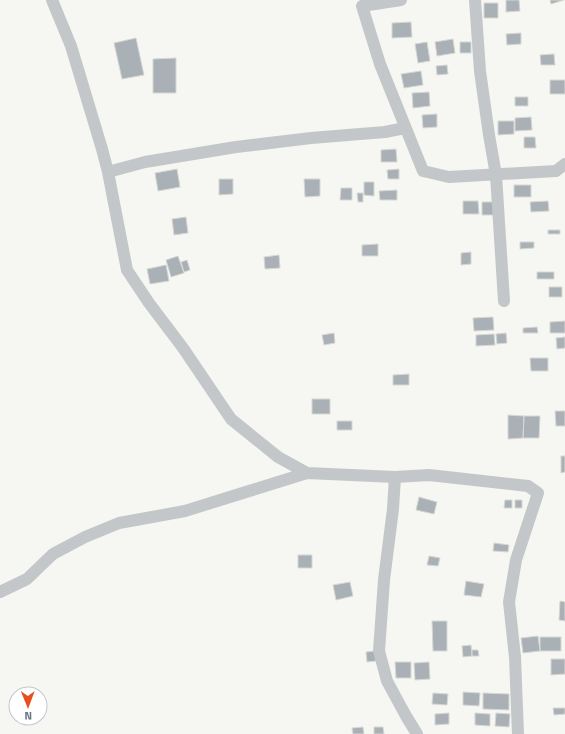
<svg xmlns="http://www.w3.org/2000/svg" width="565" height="734" font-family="'Titillium Web',sans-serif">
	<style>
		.building { fill: #a9b1b6; stroke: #d7d7d4 }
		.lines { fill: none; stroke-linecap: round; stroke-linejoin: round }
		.street { stroke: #c3c7ca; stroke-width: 12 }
	</style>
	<rect width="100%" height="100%" fill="#f6f6f2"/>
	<path class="building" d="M 506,0 L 519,0 L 520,11 L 506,12 Z
		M 550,0 L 564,0 L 551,4 Z
		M 484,3 L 498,3 L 498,18 L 484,18 Z
		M 411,22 L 412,37 L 392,38 L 392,23 Z
		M 521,33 L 521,44 L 507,45 L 506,34 Z
		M 136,38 L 144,75 L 122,79 L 114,43 Z
		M 453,39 L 455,53 L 437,56 L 435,42 Z
		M 427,42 L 430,61 L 418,63 L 415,44 Z
		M 460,42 L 471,42 L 471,53 L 460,53 Z
		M 554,54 L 555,65 L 541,65 L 540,55 Z
		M 176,58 L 176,93 L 153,93 L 153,59 Z
		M 447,65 L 448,74 L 437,75 L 436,66 Z
		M 421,71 L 423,85 L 404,88 L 401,74 Z
		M 550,80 L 565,80 L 565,94 L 550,94 Z
		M 429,92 L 430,106 L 413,108 L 412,93 Z
		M 515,97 L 528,97 L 528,106 L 515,106 Z
		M 437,114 L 437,127 L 423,128 L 422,115 Z
		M 531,117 L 532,130 L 515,131 L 515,118 Z
		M 498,121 L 514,121 L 514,134 L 498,135 Z
		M 524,137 L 535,137 L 536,148 L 524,148 Z
		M 396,149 L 397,162 L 381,162 L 381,150 Z
		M 177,169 L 180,187 L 158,191 L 155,173 Z
		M 399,169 L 399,179 L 388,179 L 387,170 Z
		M 219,179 L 233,179 L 233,194 L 219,195 Z
		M 304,179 L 320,179 L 320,196 L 305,197 Z
		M 364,182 L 374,182 L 374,196 L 364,195 Z
		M 514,185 L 531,185 L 531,197 L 514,197 Z
		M 341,188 L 352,188 L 352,200 L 340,200 Z
		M 397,190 L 397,200 L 380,200 L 379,191 Z
		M 357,193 L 363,193 L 363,202 L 358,202 Z
		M 463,201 L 478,201 L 479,214 L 463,214 Z
		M 548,201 L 549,211 L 531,212 L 530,202 Z
		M 482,202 L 493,202 L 494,215 L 482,215 Z
		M 186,217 L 188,233 L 174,235 L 172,219 Z
		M 548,230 L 560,230 L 560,234 L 548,234 Z
		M 520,242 L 534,242 L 534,248 L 520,249 Z
		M 378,244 L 378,256 L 362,256 L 362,245 Z
		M 471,252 L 471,264 L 461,265 L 461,253 Z
		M 279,255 L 280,268 L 265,269 L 264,257 Z
		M 178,256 L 184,273 L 171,277 L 166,260 Z
		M 187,260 L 190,270 L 184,272 L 181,262 Z
		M 166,265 L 169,281 L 150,284 L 147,269 Z
		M 537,272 L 554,272 L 554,279 L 537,279 Z
		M 549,287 L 562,287 L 562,297 L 549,297 Z
		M 493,317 L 494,330 L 474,331 L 473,318 Z
		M 565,321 L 565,333 L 550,333 L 550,322 Z
		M 537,327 L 538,333 L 523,333 L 523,328 Z
		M 334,333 L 335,343 L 324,345 L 322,335 Z
		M 506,333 L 507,343 L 497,344 L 496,334 Z
		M 494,334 L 495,345 L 476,346 L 476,335 Z
		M 565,337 L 565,348 L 557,349 L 556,338 Z
		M 530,358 L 548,358 L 548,371 L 531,371 Z
		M 409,374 L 409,385 L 393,385 L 393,375 Z
		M 312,399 L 330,399 L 330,414 L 312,414 Z
		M 555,411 L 565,411 L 565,426 L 556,426 Z
		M 508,415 L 524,416 L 523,438 L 508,439 Z
		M 524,416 L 540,416 L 539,438 L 523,438 Z
		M 337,421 L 352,421 L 352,430 L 337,430 Z
		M 561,456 L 565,456 L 565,472 L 561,473 Z
		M 419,497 L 437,502 L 434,514 L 416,510 Z
		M 505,500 L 512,500 L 512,508 L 504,508 Z
		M 515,500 L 522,500 L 522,508 L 515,508 Z
		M 494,543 L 509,545 L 508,552 L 493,551 Z
		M 298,555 L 312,555 L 312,568 L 298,568 Z
		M 429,556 L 440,558 L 438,566 L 427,565 Z
		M 466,581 L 484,584 L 481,597 L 464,595 Z
		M 350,582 L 353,596 L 336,600 L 333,585 Z
		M 560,601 L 565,602 L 565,621 L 559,620 Z
		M 432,621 L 447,621 L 447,651 L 433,651 Z
		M 538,636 L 540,651 L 523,653 L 521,638 Z
		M 540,637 L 561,637 L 561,651 L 540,651 Z
		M 471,645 L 472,656 L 463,657 L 462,646 Z
		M 472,650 L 478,650 L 479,656 L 472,656 Z
		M 375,651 L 376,661 L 367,662 L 366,652 Z
		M 551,659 L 565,659 L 565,674 L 551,675 Z
		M 395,662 L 411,662 L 411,678 L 396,678 Z
		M 429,662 L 430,679 L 415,680 L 414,663 Z
		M 463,692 L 480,693 L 479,706 L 463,705 Z
		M 433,693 L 448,694 L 447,705 L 432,704 Z
		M 483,693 L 509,694 L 509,710 L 483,709 Z
		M 553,708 L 565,708 L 565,714 L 554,715 Z
		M 449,713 L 449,724 L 435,725 L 435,714 Z
		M 475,713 L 490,714 L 490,726 L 475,725 Z
		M 496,713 L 510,714 L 509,727 L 495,726 Z
		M 363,727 L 364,734 L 353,734 L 352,728 Z
		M 374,727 L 383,727 L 384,734 L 374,734 Z"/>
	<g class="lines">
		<path class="street" d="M 52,0 L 71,46 L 102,149 L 108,172 L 127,270 L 149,303 L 183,348 L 231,419 L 278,457 L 307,473
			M 401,0 L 362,6 L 380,64 L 423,171 L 449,177 L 556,171 L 565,164
			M 475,0 L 480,71 L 489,135 L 496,175 L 504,301
			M 108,172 L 145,162 L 236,147 L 311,138 L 385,132 L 405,128
			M 395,477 L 393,509 L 384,580 L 379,651 L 387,681 L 406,716 L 417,734
			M 0,592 L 27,579 L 53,554 L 85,537 L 119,523 L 185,511 L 307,473 L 395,477 L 429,475 L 528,486 L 538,493 L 516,560 L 509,602 L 515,657 L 518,734"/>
	</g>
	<g transform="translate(28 706) rotate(179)"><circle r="19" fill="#ffffff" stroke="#c1c8ce"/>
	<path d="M0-3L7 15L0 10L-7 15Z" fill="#e84f1f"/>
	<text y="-6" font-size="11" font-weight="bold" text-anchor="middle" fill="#637584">N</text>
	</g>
</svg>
